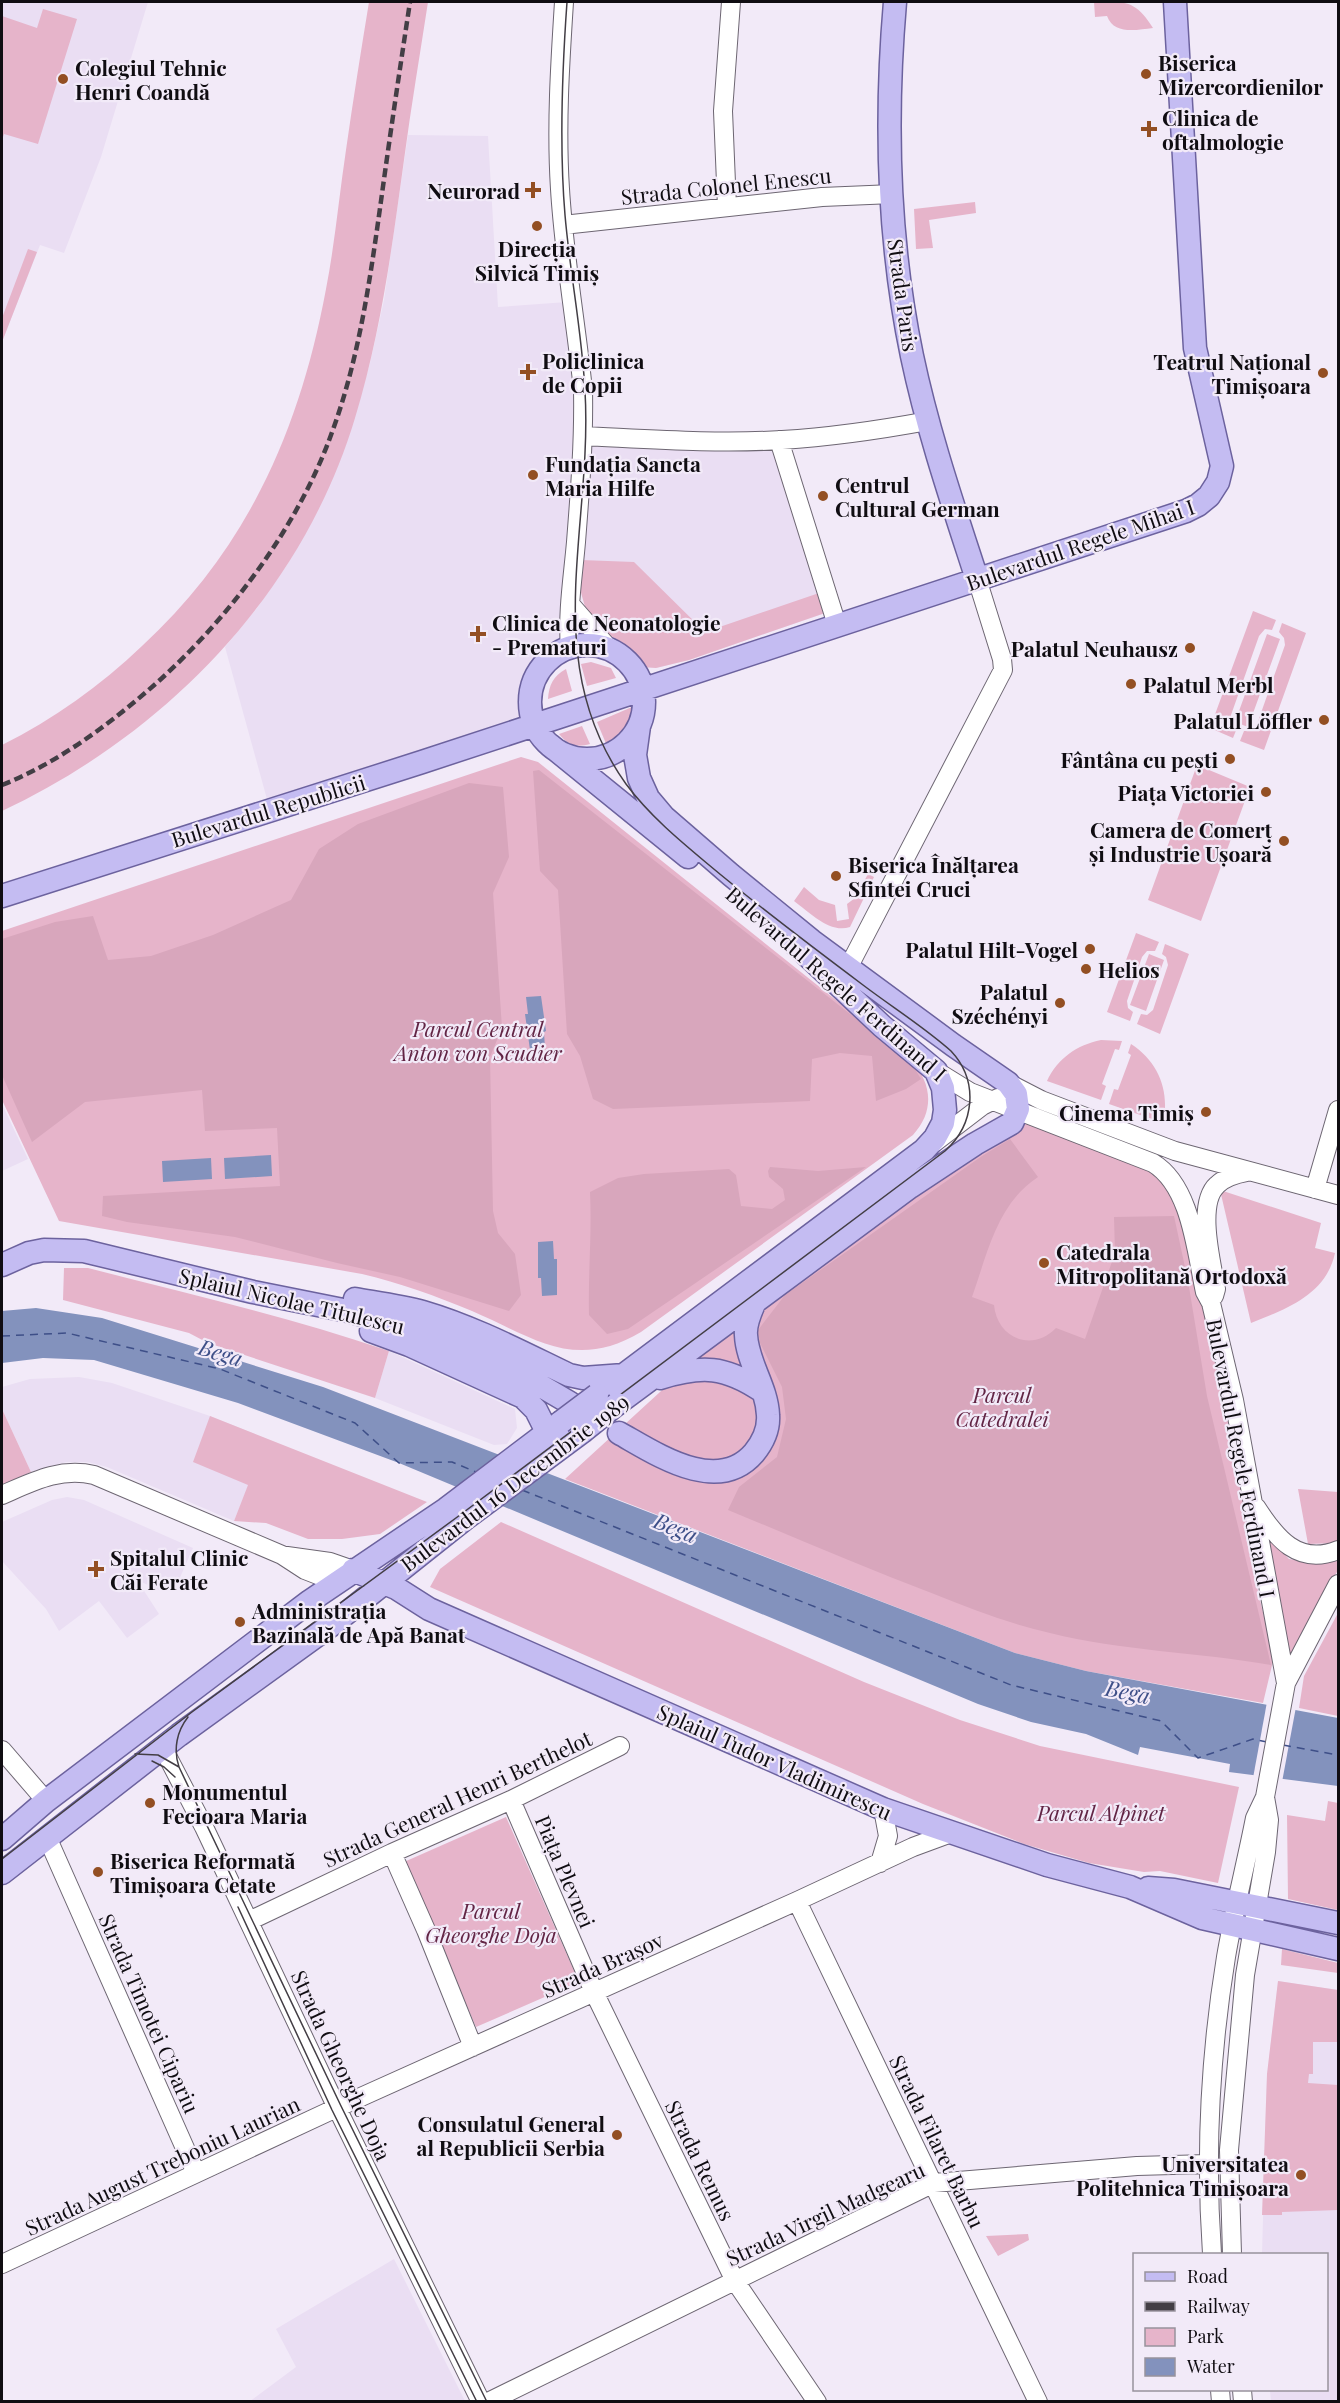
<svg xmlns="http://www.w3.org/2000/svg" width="1340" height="2403" font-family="'Playfair Display',serif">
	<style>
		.built { fill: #eadef3 }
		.green { fill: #e6b4ca }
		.forest { fill: #d8a6bc }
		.water { fill: #8392bd }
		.pier { fill: #f2eaf8 }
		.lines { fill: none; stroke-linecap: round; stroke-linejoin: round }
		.ferry { stroke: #3e4f88; stroke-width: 1.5; stroke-dasharray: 8 6; stroke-linecap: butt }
		.minor-casing { stroke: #6d6672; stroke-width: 20 }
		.major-casing { stroke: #6c629e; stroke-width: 25 }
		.minor { stroke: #fff; stroke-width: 18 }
		.major { stroke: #c4bcf2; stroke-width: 22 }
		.tram { stroke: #433e45; stroke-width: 1.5 }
		.rail { stroke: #433e45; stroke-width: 4.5; stroke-dasharray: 9 4.5; stroke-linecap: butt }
		.major-bridge-casing { stroke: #6c629e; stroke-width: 25; stroke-linecap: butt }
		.major-bridge { stroke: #c4bcf2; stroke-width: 22 }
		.poi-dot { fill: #934f23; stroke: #f2eaf8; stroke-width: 2 }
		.labels { text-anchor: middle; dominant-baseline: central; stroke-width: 4.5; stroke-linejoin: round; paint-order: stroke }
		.poi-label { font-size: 21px; font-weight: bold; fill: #100d12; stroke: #f2eaf8; text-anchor: start }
		.street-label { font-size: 21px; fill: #100d12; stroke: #f2eaf8 }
		.park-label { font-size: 21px; font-style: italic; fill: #622545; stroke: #f2eaf8 }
		.water-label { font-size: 22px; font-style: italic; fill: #3e4f88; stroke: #f2eaf8 }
	</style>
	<rect width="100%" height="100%" fill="#f2eaf8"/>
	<path class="built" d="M 2,2 L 148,2 L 101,157 L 64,253 L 40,245 L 2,342 Z
		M 408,135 L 488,136 L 498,307 L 567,302 L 576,359 L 579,468 L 562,651 L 546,663 L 535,680 L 530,699 L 535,723 L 270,810 L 225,647 L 257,608 L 287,565 L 319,508 L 344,450 L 370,363 L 384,300 Z
		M 589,440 L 774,444 L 828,612 L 689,660 L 656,668 L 642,667 L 580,589 Z
		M 2,1104 L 28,1159 L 2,1171 Z
		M 389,1351 L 515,1409 L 517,1428 L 507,1444 L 494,1445 L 375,1398 Z
		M 79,1377 L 112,1383 L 210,1416 L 267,1439 L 234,1521 L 107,1467 L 87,1462 L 66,1462 L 31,1472 L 2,1409 L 2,1387 L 30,1379 Z
		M 67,1497 L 84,1500 L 193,1548 L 178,1582 L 165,1576 L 159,1590 L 137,1580 L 159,1614 L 127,1638 L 99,1601 L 59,1631 L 46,1609 L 2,1561 L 2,1522 L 52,1500 Z
		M 1278,1981 L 1338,1990 L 1338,2401 L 1271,2401 L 1270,2390 L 1326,2390 L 1326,2254 L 1262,2254 L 1267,2077 Z
		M 394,2259 L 465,2401 L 249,2402 L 296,2367 L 276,2329 Z"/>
	<path class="green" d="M 369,2 L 428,2 C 420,54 411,107 404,160 C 392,247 381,333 355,418 C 302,594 166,734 2,811 L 2,745 C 54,719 100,686 142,646 C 248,548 300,429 326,289 C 335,243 339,196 346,150 C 353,100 361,51 369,2 Z
		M 1094,2 C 1125,1 1136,0 1153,28 C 1136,30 1114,35 1107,16 L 1095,17 Z
		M 43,9 L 77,19 L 38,144 L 4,134 L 2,140 L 2,16 L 37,28 Z
		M 975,202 L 976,213 L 929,220 L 933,248 L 916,249 L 914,209 Z
		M 28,249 L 37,252 L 2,342 L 2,318 Z
		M 581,560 L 634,562 L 705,632 L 822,592 L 828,612 L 689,660 L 656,668 L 642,667 L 628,659 L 587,614 L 580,589 Z
		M 1253,611 L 1276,620 L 1272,630 L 1265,629 L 1259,636 L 1231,715 L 1231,724 L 1237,728 L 1233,738 L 1210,728 Z
		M 1282,623 L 1306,633 L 1264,750 L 1240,741 L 1244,731 L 1250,731 L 1256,727 L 1285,645 L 1284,638 L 1279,632 Z
		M 1267,634 L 1280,639 L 1248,727 L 1235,722 Z
		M 591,662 L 611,668 L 616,678 L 587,686 L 581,664 Z
		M 566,669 L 572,691 L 548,699 C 549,685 553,676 566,669 Z
		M 632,707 C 632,725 621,737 607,746 L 597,722 Z
		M 582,726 L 590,744 C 576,748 568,745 559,734 Z
		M 521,757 L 538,762 L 911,1060 C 932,1083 935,1111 913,1135 L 641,1332 C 574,1372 533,1337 472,1311 C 436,1296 400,1283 362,1274 L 59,1221 L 2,1100 L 2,931 Z
		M 1197,765 L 1250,787 L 1201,921 L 1148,900 Z
		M 868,874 L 874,877 L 850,927 C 830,934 809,912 794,901 L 804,887 L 819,900 L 835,905 L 837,921 L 849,919 L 847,904 L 855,898 Z
		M 1136,933 L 1159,942 L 1155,951 L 1147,951 L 1142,957 L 1127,1001 L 1128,1008 L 1133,1012 L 1130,1021 L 1107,1012 Z
		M 1165,944 L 1189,954 L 1160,1034 L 1137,1024 L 1141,1014 L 1147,1015 L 1153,1010 L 1168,965 L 1166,957 L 1162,954 Z
		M 1149,954 L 1164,960 L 1146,1011 L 1130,1005 Z
		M 1101,1040 L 1122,1041 L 1119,1050 L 1115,1049 L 1102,1084 L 1106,1086 L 1101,1100 L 1047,1081 C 1058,1058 1077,1045 1101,1040 Z
		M 1131,1044 C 1159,1062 1170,1092 1163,1123 L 1109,1104 L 1114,1089 L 1118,1090 L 1131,1055 L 1128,1053 Z
		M 1032,1122 L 1153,1163 L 1202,1224 L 1258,1592 L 1274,1657 L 1263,1703 L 1086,1671 L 1015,1653 L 565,1479 L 767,1294 L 1021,1124 Z
		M 1220,1190 L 1321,1223 L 1315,1248 L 1335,1253 C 1326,1295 1286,1309 1251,1323 Z
		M 64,1268 L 88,1268 C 189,1294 290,1317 389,1351 L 375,1398 L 208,1343 L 189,1333 L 63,1300 Z
		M 2,1409 L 31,1472 L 2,1485 Z
		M 210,1416 L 427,1502 L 380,1534 L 342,1539 L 308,1539 L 266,1523 L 234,1521 L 248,1485 L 193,1462 Z
		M 1298,1489 L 1338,1492 L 1338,1543 L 1308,1544 Z
		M 501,1522 L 864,1682 L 960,1720 L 1040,1746 L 1239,1787 L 1218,1883 L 1160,1871 L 1144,1872 L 1089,1863 L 1024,1844 L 923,1804 L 430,1587 L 440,1569 Z
		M 1268,1536 L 1289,1559 L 1308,1562 L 1338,1561 L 1338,1570 L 1307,1626 L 1291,1662 Z
		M 1338,1613 L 1338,1716 L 1299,1708 L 1304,1676 Z
		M 1328,1801 L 1338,1803 L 1338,1910 L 1288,1899 L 1287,1815 L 1325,1821 Z
		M 506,1817 L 579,1982 L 476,2027 L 404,1862 Z
		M 1282,1949 L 1338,1963 L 1338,1973 L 1281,1965 Z
		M 1278,1981 L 1338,1990 L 1338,2042 L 1313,2042 L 1313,2074 L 1309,2074 L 1308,2083 L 1338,2085 L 1338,2210 L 1282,2212 L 1282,2215 L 1262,2215 L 1267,2074 Z
		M 1028,2234 L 1029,2240 L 998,2256 L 986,2236 Z"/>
	<path class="forest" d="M 539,770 L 910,1061 L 921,1079 L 906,1089 L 876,1101 L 872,1056 L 840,1053 L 812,1059 L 810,1101 L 613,1109 L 593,1099 L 580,1056 L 567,1034 L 558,890 L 540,871 L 533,771 Z
		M 469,783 L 503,787 L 509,857 L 493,893 L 502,1028 L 490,1057 L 493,1211 L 498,1233 L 515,1254 L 521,1295 L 509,1311 L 400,1277 L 337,1263 L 235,1237 L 127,1222 L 102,1216 L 103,1196 L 280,1186 L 277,1128 L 205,1131 L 202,1090 L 85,1102 L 32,1142 L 2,1075 L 2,939 L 55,922 L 93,916 L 108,960 L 151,956 L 213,935 L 291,900 L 319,849 L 358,824 Z
		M 1010,1139 L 1038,1177 C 997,1204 988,1252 972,1297 L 994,1305 C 997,1338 1032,1353 1056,1328 L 1085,1339 L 1115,1253 L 1114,1217 L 1174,1216 L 1188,1281 L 1207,1396 L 1271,1665 C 1198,1652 1121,1651 1050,1633 C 1010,1624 972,1609 934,1594 C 865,1568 796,1538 728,1510 L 739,1487 L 777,1457 L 786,1419 L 782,1387 L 760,1343 L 758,1330 L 785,1295 L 982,1156 Z
		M 770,1167 L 818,1171 L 866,1167 L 628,1329 L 607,1334 L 589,1315 C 588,1274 592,1233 590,1192 L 618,1178 L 644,1174 L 729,1169 L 736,1175 L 741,1206 L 772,1209 L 785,1200 L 783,1189 L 769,1177 L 768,1171 Z"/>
	<path class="water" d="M 541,996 L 546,1031 L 544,1032 L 545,1049 L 530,1050 L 525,1014 L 528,1014 L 526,997 Z
		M 271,1155 L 272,1176 L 225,1179 L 224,1158 Z
		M 211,1158 L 212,1179 L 163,1182 L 162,1161 Z
		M 553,1241 L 554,1259 L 557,1259 L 557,1295 L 542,1296 L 541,1278 L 538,1278 L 538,1242 Z
		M 36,1308 L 102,1318 L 323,1387 L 1015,1653 L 1086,1671 L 1338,1718 L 1338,1786 L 1229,1772 L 1230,1764 L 1140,1747 L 1138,1755 L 1086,1734 L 1031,1722 L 978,1704 L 399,1463 L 238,1403 L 94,1360 L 43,1358 L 2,1363 L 2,1311 Z"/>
	<path class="pier" d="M 1267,1702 L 1296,1707 L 1282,1782 L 1253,1778 Z"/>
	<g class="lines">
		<path class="ferry" d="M 2,1336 L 67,1333 L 220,1369 L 355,1423 L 399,1463 L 452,1462 L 476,1472
			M 522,1490 L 1011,1685 L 1161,1721 L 1198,1758 L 1253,1739 L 1267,1742
			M 1283,1745 L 1338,1755"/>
		<g class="minor-casing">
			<path id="minor" d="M 564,2 C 560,64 556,127 560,189 C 564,256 576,323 583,390 C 584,441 580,491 576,542 C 573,577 567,613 570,648
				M 727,207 L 723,111 L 731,2
				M 563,225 L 822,197 L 893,194
				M 583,436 C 649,439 716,444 782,440 C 831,437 879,430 928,421
				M 779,440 L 837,625
				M 571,605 L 606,645 L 620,655
				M 848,968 L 1003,670 L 1002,659 L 977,579
				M 936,1071 L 970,1092 L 1153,1163 C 1191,1186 1196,1251 1205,1292 L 1211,1303 L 1234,1400 L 1286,1683
				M 1008,1083 L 1041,1100 L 1175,1151 L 1338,1195
				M 935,1142 L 982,1106 L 998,1098
				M 1315,1189 L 1338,1110
				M 1214,1296 L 1216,1289 C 1212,1264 1196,1204 1217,1185 C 1225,1177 1236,1174 1247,1172
				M 2,1495 C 32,1482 60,1467 94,1475 L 282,1555 L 305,1570 L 336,1582
				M 1256,1507 C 1276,1538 1298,1566 1338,1550
				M 287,1556 L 330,1562 L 353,1570
				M 163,1748 L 204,1827 L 337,2108 L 481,2402
				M 2,1750 L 46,1801
				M 511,1800 L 594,1992 L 735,2281 L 817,2402
				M 47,1837 L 196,2173
				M 392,1853 L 426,1930 L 473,2047
				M 880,1863 L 888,1836 L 883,1809
				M 797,1901 L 1038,2402
				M 249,1921 L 392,1853 L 511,1800 L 620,1746
				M 1212,2254 C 1205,2155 1210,2055 1226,1957 C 1234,1910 1246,1864 1255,1818 L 1265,1797 L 1286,1683 L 1338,1584
				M 1232,2254 L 1229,2150 L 1245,1975 L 1266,1852 L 1269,1820 L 1265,1797
				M 2,2264 L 332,2110 L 797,1901 L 913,1847 L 951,1833
				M 1220,2390 L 1221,2402
				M 1242,2390 L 1243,2402
				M 488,2402 L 934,2183 L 1137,2166 L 1208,2164"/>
		</g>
		<g class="major-casing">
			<path id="major" d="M 895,2 C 885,118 888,241 912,356 C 928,432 953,505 977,579
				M530 702a57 57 0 1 1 114 0a57 57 0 1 1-114 0Z
				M 550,745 L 688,857
				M 2,896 L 422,762 L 1186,511 L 1198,505 L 1209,496 L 1218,482 L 1222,466 L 1195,348 L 1175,2
				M 2,1265 L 29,1253 L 44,1250 L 84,1251 L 253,1292 L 348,1311 L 413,1329 L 454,1344 L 524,1376 L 570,1403
				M 355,1299 C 378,1303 401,1306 423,1312 C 474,1327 521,1352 569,1375 L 583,1378 L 624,1375
				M 371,1331 L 409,1345 L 523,1397 L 536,1410 L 547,1432
				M 660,1378 C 702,1365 725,1366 762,1391
				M 597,1395 L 924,1150 L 935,1138 L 943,1123 L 945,1110 L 943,1088 L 936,1071 L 882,1026 L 795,944
				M 617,1404 L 910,1187 L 975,1144 L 1012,1123 L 1018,1109 L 1016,1094 L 1008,1083 L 953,1045 L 812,941 L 731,875 L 664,817 L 648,798 L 639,778 L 635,755 L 639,726
				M 619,1433 C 655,1453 717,1496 754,1453 C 763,1442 769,1429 768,1415 C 767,1387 747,1362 746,1335 C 745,1324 750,1313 754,1304
				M 353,1570 L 396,1588 L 429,1609 L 883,1809 L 1047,1865 L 1130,1887 L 1202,1918 L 1338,1949
				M 2,1839 L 46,1801 L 310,1601 L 446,1509 L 561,1422
				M 2,1873 L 179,1735 L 334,1623 L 466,1518 L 582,1432
				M 1148,1888 L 1174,1890 L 1338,1923"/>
		</g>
		<use href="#minor" class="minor"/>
		<use href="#major" class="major"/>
		<path class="tram" d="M 188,1717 C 177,1731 173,1749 179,1767 L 341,2106 L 487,2402
			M 135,1754 L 158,1755 L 179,1767
			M 152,1761 L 164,1767 L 175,1777
			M 2,1859 L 192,1712 L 460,1515 L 945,1151 C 975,1124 979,1081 951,1051 C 924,1027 892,1007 863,985 C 811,946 759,907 709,865 C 679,840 649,815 626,784 C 538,661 593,528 585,391 C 582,332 570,274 565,215 C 559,144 562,72 567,2
			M 238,1907 L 332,2110 L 477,2402"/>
		<path class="rail" d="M 2,785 C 60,762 114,721 161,679 C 232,614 298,526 331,435 C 359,360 370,280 381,201 C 390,135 400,68 410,2"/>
		<g class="major-bridge-casing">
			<path id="major-bridge" d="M 561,1422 L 597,1395
				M 582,1432 L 617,1404"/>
		</g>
		<use href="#major-bridge" class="major-bridge"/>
	</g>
	<g class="poi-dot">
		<circle cx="1146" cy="74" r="6"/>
		<circle cx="63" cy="79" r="6"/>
		<path d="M1146 120h6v6h6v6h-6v6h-6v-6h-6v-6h6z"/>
		<path d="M530 181h6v6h6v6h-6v6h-6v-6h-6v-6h6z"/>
		<circle cx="537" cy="226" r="6"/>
		<path d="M525 363h6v6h6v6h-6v6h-6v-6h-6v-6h6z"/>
		<circle cx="1323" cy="373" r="6"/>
		<circle cx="533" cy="475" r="6"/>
		<circle cx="823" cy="496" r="6"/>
		<path d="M475 625h6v6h6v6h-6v6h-6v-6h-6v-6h6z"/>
		<circle cx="1190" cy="648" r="6"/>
		<circle cx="1131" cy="684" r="6"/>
		<circle cx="1324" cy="720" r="6"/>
		<circle cx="1230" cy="759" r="6"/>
		<circle cx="1266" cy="792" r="6"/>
		<circle cx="1284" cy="841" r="6"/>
		<circle cx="836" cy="876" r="6"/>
		<circle cx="1090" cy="949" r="6"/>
		<circle cx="1086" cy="969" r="6"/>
		<circle cx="1060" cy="1003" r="6"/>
		<circle cx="1206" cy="1112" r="6"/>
		<circle cx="1044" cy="1263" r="6"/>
		<path d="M93 1560h6v6h6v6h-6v6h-6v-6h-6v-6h6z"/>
		<circle cx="240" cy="1622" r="6"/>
		<circle cx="150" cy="1803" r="6"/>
		<circle cx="98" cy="1872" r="6"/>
		<circle cx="617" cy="2135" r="6"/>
		<circle cx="1301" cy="2175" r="6"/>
	</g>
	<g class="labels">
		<g class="poi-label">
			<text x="1158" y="62">Biserica<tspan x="1158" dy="24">Mizercordienilor</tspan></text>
			<text x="75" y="67">Colegiul Tehnic<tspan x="75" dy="24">Henri Coandă</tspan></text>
			<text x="1162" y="117">Clinica de<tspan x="1162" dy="24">oftalmologie</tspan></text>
			<text x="520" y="190" text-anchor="end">Neurorad</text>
			<text x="537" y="248" text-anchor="middle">Direcția<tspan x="537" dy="24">Silvică Timiș</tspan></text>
			<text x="542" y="360">Policlinica<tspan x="542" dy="24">de Copii</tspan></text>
			<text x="1311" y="361" text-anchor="end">Teatrul Național<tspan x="1311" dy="24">Timișoara</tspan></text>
			<text x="545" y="463">Fundația Sancta<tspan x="545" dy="24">Maria Hilfe</tspan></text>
			<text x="835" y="484">Centrul<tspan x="835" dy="24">Cultural German</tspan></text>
			<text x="492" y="622">Clinica de Neonatologie<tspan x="492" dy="24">- Prematuri</tspan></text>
			<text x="1178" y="648" text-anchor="end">Palatul Neuhausz</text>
			<text x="1143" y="684">Palatul Merbl</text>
			<text x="1312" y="720" text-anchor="end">Palatul Löffler</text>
			<text x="1218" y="759" text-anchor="end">Fântâna cu pești</text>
			<text x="1254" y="792" text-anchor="end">Piața Victoriei</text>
			<text x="1272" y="829" text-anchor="end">Camera de Comerț<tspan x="1272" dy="24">și Industrie Ușoară</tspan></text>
			<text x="848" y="864">Biserica Înălțarea<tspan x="848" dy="24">Sfintei Cruci</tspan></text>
			<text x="1078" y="949" text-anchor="end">Palatul Hilt-Vogel</text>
			<text x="1098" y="969">Helios</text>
			<text x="1048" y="991" text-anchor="end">Palatul<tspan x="1048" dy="24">Széchényi</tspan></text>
			<text x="1194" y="1112" text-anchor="end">Cinema Timiș</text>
			<text x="1056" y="1251">Catedrala<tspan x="1056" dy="24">Mitropolitană Ortodoxă</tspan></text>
			<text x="110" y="1557">Spitalul Clinic<tspan x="110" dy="24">Căi Ferate</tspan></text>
			<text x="252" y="1610">Administrația<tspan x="252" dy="24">Bazinală de Apă Banat</tspan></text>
			<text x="162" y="1791">Monumentul<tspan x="162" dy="24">Fecioara Maria</tspan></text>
			<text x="110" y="1860">Biserica Reformată<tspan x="110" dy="24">Timișoara Cetate</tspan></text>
			<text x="605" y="2123" text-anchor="end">Consulatul General<tspan x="605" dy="24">al Republicii Serbia</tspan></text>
			<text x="1289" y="2163" text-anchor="end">Universitatea<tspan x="1289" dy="24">Politehnica Timișoara</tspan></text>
		</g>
		<g class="street-label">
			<text transform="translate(726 185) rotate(-6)">Strada Colonel Enescu</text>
			<text transform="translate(904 295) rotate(82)">Strada Paris</text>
			<text transform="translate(1080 544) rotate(-19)">Bulevardul Regele Mihai I</text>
			<text transform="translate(268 810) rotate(-17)">Bulevardul Republicii</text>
			<text transform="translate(837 983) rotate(41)">Bulevardul Regele Ferdinand I</text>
			<text transform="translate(292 1300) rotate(13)">Splaiul Nicolae Titulescu</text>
			<text transform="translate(1242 1458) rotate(79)">Bulevardul Regele Ferdinand I</text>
			<text transform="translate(514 1482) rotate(-37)">Bulevardul 16 Decembrie 1989</text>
			<text transform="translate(775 1761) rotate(24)">Splaiul Tudor Vladimirescu</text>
			<text transform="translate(457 1798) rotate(-25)">Strada General Henri Berthelot</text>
			<text transform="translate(566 1871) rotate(67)">Piața Plevnei</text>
			<text transform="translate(602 1964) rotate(-24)">Strada Brașov</text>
			<text transform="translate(150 2013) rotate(66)">Strada Timotei Cipariu</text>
			<text transform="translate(342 2065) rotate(65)">Strada Gheorghe Doja</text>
			<text transform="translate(938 2141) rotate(64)">Strada Filaret Barbu</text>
			<text transform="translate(701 2160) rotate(64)">Strada Remus</text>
			<text transform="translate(162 2165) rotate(-25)">Strada August Treboniu Laurian</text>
			<text transform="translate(825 2213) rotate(-25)">Strada Virgil Madgearu</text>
		</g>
		<g class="park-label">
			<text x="478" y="1028">Parcul Central<tspan x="478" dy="24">Anton von Scudier</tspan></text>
			<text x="1002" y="1394">Parcul<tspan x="1002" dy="24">Catedralei</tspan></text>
			<text x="1101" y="1812">Parcul Alpinet</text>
			<text x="491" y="1910">Parcul<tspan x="491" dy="24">Gheorghe Doja</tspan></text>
		</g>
		<g class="water-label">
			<text transform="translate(221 1352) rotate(17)">Bega</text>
			<text transform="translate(676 1527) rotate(22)">Bega</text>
			<text transform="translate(1128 1691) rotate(11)">Bega</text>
		</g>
	</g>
	<rect width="1340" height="2403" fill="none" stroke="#100d12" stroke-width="6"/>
	<rect x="1133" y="2253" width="195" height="138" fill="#f2eaf8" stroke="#98929c" stroke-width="1.5"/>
	<rect x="1145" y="2272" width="30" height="9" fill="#c4bcf2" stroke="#98929c" stroke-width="1.5"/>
	<text x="1187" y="2283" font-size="18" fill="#100d12">Road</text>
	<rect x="1145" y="2302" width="30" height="9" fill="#433e45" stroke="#98929c" stroke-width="1.5"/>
	<text x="1187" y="2313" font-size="18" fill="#100d12">Railway</text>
	<rect x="1145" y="2328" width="30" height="18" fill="#e6b4ca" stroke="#98929c" stroke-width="1.5"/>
	<text x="1187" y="2343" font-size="18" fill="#100d12">Park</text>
	<rect x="1145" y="2358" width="30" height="18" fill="#8392bd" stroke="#98929c" stroke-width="1.5"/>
	<text x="1187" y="2373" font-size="18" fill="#100d12">Water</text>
</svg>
